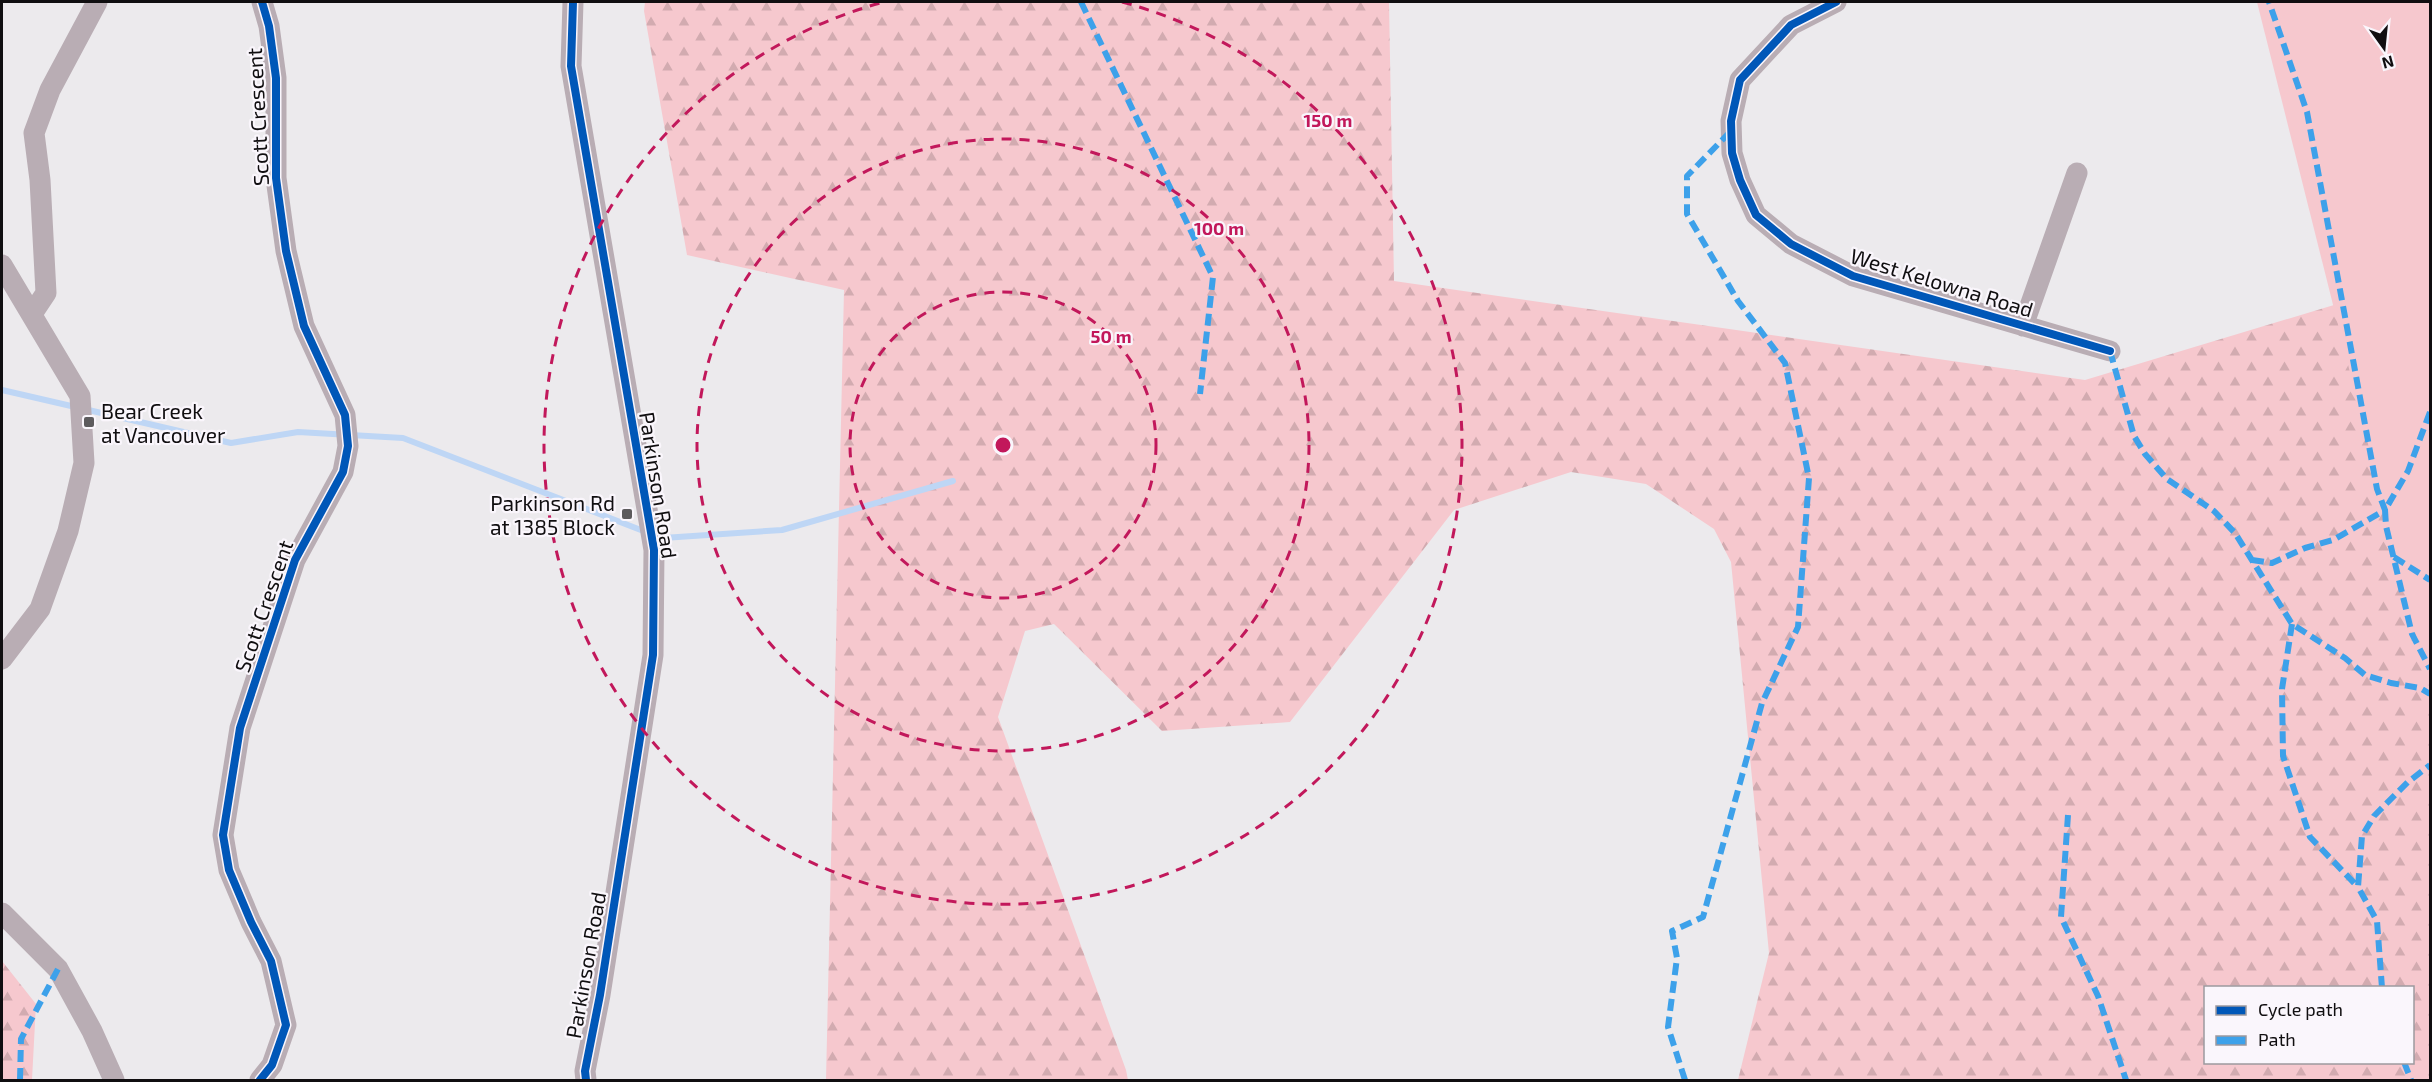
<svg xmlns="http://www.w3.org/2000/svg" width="2432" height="1082" font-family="'Exo 2',sans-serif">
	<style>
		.forest { fill: url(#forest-firs); fill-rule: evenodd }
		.green { fill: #f6c8ce }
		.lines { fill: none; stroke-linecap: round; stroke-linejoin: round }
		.stream { stroke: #bed6f5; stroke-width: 6 }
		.minor { stroke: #b9adb4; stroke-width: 21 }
		.quiet { stroke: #3da1ea; stroke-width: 6; stroke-dasharray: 12 6; stroke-linecap: butt }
		.cycleway-casing { stroke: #faf6fc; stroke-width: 11 }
		.cycleway { stroke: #0057b8; stroke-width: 8 }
		.ring { fill: none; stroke: #c2185b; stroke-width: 3; stroke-dasharray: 10 8 }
		.poi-dot { fill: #5d5b5d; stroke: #faf6fc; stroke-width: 2 }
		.labels { text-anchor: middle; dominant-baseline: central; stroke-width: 4.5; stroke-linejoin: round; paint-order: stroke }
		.street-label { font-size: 21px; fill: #100e10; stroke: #faf6fc }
		.poi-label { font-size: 21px; fill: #100e10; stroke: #faf6fc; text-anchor: start }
		.centre { fill: #c2185b; stroke: #faf6fc; stroke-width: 3 }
		.ring-label { font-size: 18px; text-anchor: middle; font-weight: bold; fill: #c2185b; stroke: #faf6fc; stroke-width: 4.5; stroke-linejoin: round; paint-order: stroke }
	</style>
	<defs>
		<pattern id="forest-firs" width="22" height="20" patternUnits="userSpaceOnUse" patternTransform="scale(1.5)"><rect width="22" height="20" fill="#f6c8ce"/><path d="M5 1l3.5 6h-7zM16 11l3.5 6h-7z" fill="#d2abb0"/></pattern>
	</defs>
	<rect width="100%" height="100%" fill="#eceaed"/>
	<path class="forest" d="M 645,2 L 1389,2 L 1394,281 L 2085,380 L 2377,292 L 2430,2 L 2430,1080 L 1738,1080 L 1769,953 L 1731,562 L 1714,529 L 1646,484 L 1571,472 L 1454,510 L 1290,722 L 1162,731 L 1054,624 L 1025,631 L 998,717 L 1126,1070 L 1128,1080 L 826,1080 L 844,290 L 687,255 L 644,11 ZM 2206,988 L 2412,988 L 2412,1062 L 2206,1062 Z
		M 2,961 L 36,1004 L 32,1080 L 2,1080 Z"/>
	<path class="green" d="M 2257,2 L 2430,2 L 2430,691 Z"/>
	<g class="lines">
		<path class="stream" d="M 2,390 L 231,443 L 298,432 L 403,438 L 646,532
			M 656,535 L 663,538 L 782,530 L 953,481"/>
		<path class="minor" d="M 573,2 L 571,66 L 654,550 L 653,655 L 600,995 L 585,1071 L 586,1080
			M 1836,2 L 1791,25 L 1740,80 L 1731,121 L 1732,153 L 1740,180 L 1756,215 L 1791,244 L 1853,276 L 2110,351
			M 2,265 L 80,396 L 84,463 L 68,531 L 40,609 L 2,659
			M 32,314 L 46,293 L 40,180 L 34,133 L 50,90 L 97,2
			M 2023,326 L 2077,173
			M 2,913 L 58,969 L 92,1031 L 114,1080
			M 260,1080 L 272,1065 L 286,1025 L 271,961 L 251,922 L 229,870 L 223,835 L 240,728 L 295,560 L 343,472 L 348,446 L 345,415 L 304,326 L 286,251 L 276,178 L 276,78 L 269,26 L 262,2"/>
		<path class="quiet" d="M 1081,2 L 1213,277 L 1200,394
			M 2110,351 L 2134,436 L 2145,454 L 2167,479 L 2214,511 L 2235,533 L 2292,624 L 2345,658 L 2365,675 L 2391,683 L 2420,688 L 2430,694
			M 2430,412 L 2408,471 L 2385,510 L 2386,526 L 2412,634 L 2430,669
			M 2394,557 L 2430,580
			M 2252,560 L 2272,563 L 2305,548 L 2333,540 L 2385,510 L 2377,489 L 2307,112 L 2269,2
			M 2292,624 L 2282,689 L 2283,756 L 2310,837 L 2358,887
			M 2068,815 L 2061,917 L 2098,996 L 2126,1080
			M 2382,988 L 2377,921 L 2358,887 L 2362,836 L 2374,816 L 2408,782 L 2430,765
			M 2404,1062 L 2411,1080
			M 20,1080 L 21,1039 L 58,969
			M 1685,1080 L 1668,1027 L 1677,958 L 1672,931 L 1703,917 L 1762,703 L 1798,627 L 1809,478 L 1785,363 L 1738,301 L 1687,214 L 1687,176 L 1731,131"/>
		<g class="cycleway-casing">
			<path id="cycleway" d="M 573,2 L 571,66 L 654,550 L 653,655 L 600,995 L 585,1071 L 586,1080
				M 1836,2 L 1791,25 L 1740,80 L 1731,121 L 1732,153 L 1740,180 L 1756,215 L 1791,244 L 1853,276 L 2110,351
				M 260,1080 L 272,1065 L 286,1025 L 271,961 L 251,922 L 229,870 L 223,835 L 240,728 L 295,560 L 343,472 L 348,446 L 345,415 L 304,326 L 286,251 L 276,178 L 276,78 L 269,26 L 262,2"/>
		</g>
		<use href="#cycleway" class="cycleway"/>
	</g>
	<g class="ring">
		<circle cx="1003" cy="445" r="153"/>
		<circle cx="1003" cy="445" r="306"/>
		<path d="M1122 2A459 459 0 1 1 884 2"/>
	</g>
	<g class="poi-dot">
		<rect x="83" y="416" width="12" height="12" rx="3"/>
		<rect x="621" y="508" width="12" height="12" rx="3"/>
	</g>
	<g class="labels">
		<g class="street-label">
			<text transform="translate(257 117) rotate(-93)">Scott Crescent</text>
			<text transform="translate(1942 282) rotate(17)">West Kelowna Road</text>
			<text transform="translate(659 485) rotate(81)">Parkinson Road</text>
			<text transform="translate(263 606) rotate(-71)">Scott Crescent</text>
			<text transform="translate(585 965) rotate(-80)">Parkinson Road</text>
		</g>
		<g class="poi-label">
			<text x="101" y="410">Bear Creek<tspan x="101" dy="24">at Vancouver</tspan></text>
			<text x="615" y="502" text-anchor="end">Parkinson Rd<tspan x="615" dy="24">at 1385 Block</tspan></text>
		</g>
	</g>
	<circle cx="1003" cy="445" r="9" class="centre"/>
	<g class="ring-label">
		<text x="1328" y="127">150 m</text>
		<text x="1219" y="235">100 m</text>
		<text x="1111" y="343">50 m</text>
	</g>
	<rect width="2432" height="1082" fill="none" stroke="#100e10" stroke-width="6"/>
	<rect x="2204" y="986" width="210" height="78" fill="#faf6fc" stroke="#9c999e" stroke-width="1.5"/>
	<rect x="2216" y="1006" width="30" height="9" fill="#0057b8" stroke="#9c999e" stroke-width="1.5"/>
	<text x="2258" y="1016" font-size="18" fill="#100e10">Cycle path</text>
	<rect x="2216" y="1036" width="30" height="9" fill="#3da1ea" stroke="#9c999e" stroke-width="1.5"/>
	<text x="2258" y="1046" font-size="18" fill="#100e10">Path</text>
	<g transform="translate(2384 48) rotate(165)" stroke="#faf6fc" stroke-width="4.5" paint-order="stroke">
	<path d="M0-4.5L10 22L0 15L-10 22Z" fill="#100e10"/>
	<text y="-9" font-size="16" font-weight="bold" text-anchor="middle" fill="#100e10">N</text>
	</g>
</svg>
